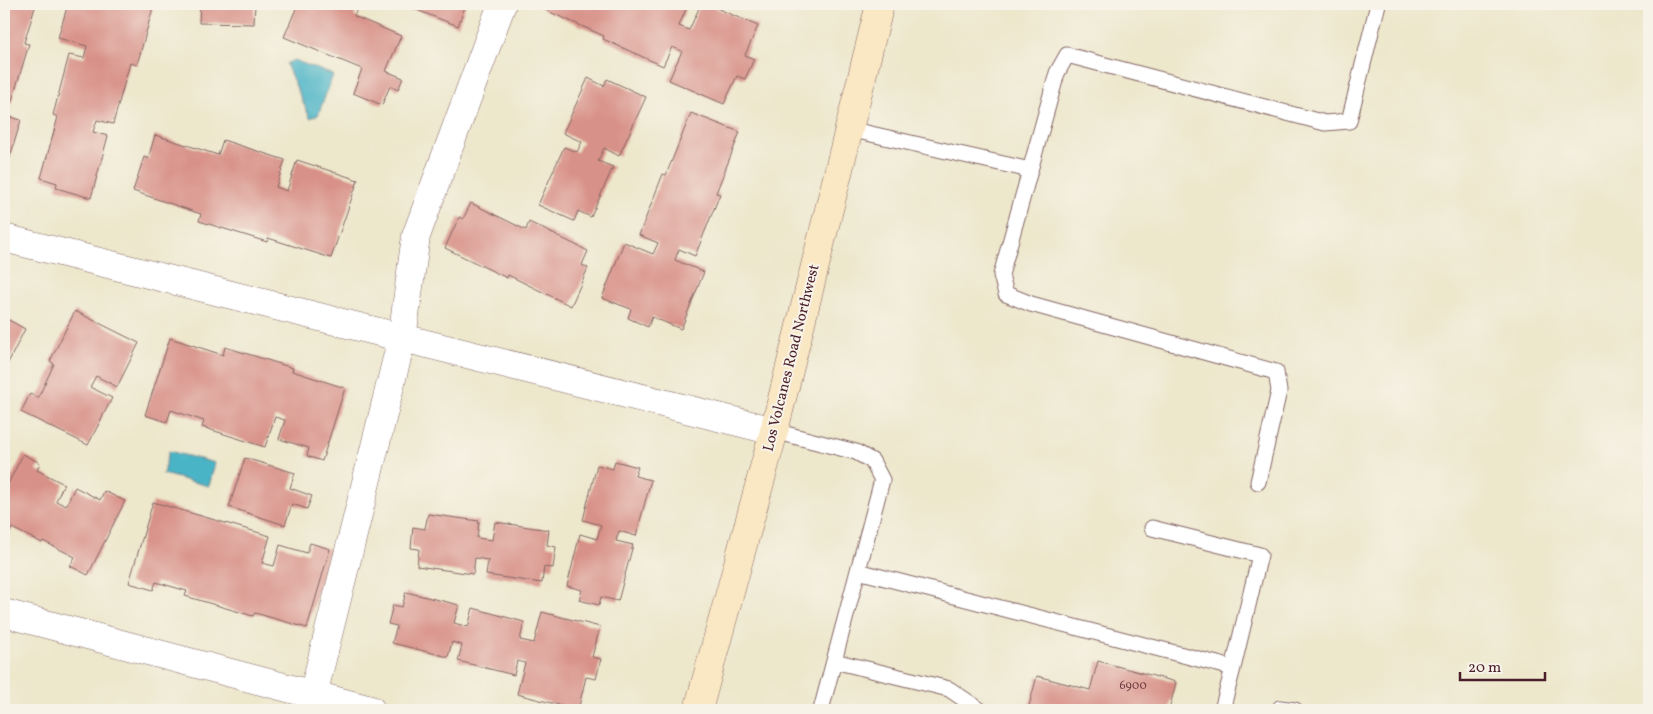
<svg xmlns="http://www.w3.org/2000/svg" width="1653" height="714" font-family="Vollkorn,serif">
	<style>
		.water { fill: #49b4c6; stroke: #4a6a78 }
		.building { fill: #d89188 }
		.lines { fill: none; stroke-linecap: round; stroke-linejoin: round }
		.lane-casing { stroke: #836563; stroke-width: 17 }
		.street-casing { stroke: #836563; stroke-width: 29 }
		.secondary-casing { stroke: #836563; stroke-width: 29 }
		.lane { stroke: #fff; stroke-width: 15 }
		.street { stroke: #fff; stroke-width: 28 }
		.secondary { stroke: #fae7c3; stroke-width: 28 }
		.labels { text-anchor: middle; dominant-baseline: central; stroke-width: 4; stroke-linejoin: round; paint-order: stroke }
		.number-label { font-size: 12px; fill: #6e3c42 }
		.street-label { font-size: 15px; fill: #4a1f2b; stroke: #f7f3e8 }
	</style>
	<rect width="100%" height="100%" fill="#f7f3e8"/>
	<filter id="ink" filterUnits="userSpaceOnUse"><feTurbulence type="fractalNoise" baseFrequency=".02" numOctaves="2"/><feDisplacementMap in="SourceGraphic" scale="10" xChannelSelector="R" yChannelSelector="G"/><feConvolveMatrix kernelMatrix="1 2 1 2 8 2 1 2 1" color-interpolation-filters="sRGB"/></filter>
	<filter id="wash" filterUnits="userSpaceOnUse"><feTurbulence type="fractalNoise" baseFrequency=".0096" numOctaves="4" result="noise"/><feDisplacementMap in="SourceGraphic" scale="20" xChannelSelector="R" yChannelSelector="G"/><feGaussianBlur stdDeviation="1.12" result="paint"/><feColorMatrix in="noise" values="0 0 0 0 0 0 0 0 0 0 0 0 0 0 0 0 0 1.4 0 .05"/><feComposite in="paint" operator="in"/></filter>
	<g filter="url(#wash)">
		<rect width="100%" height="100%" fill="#ede7cc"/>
		<path class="water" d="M 294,60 L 333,75 L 318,115 L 310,118 L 286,64 Z
			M 169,451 L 215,463 L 209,486 L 163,474 Z"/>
		<g id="blocks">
			<path class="building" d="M 4,4 L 36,4 L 24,43 L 29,44 L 11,104 L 4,102 Z
				M 68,4 L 154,4 L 137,65 L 130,63 L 113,124 L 97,120 L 93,132 L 108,136 L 91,198 L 56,188 L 57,183 L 41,178 L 58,117 L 53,115 L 69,55 L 84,58 L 87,46 L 58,38 Z
				M 200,4 L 255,4 L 254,24 L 199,23 Z
				M 298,4 L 350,4 L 358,7 L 354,16 L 401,36 L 386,71 L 403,78 L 398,90 L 390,86 L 382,105 L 353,93 L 362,69 L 284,37 Z
				M 401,4 L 466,4 L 458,26 Z
				M 545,4 L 673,4 L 686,9 L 679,26 L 689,30 L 701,4 L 707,4 L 758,26 L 745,55 L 754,59 L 745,79 L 737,76 L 724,104 L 669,80 L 682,51 L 672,47 L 663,66 L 603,39 L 604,36 L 543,9 Z
				M 588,78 L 604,86 L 607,79 L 646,97 L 619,156 L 604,148 L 598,161 L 613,167 L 591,217 L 578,211 L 574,221 L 538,205 L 564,147 L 577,152 L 582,142 L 563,133 Z
				M 691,113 L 740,132 L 716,193 L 720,194 L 695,256 L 679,249 L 675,260 L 704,272 L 681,329 L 652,317 L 648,327 L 628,318 L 631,309 L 602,298 L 624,242 L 653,254 L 658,243 L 639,235 L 663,174 L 666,175 Z
				M 4,115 L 21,120 L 4,177 Z
				M 155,135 L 218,155 L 223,140 L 285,160 L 276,187 L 287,191 L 297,160 L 358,180 L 331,258 L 268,238 L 267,242 L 199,221 L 201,214 L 133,191 L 144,157 L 148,159 Z
				M 471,203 L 526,230 L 529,222 L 588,251 L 582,265 L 588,268 L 571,306 L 508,275 L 507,278 L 445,248 L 459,217 L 463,219 Z
				M 75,311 L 139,343 L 117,387 L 96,376 L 90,387 L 112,398 L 88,445 L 21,412 L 30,394 L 38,398 L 54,364 L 50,361 Z
				M 9,320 L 25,329 L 4,371 L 4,329 Z
				M 170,338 L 223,355 L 225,347 L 293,368 L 292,371 L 345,388 L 322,461 L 307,456 L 309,448 L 279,439 L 285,420 L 275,417 L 265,447 L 202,427 L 204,421 L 171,410 L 167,422 L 145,415 Z
				M 23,454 L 40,463 L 37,470 L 64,484 L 56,501 L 66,506 L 75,487 L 100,500 L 104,491 L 125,501 L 88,575 L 70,566 L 75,557 L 43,541 L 42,543 L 12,528 L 7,538 L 4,536 L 4,492 Z
				M 245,458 L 295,473 L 290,488 L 312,496 L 307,509 L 292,504 L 285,525 L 229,507 Z
				M 615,461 L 638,467 L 635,476 L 651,480 L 636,536 L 619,531 L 616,541 L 633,545 L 618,601 L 601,597 L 599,605 L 579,600 L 582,590 L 567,586 L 580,534 L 597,539 L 601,525 L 583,520 L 597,465 L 613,469 Z
				M 153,502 L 270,536 L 262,563 L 274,566 L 280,545 L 307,553 L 310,543 L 330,549 L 307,628 L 255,613 L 253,616 L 185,596 L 187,591 L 156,582 L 153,590 L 129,583 Z
				M 428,514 L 479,521 L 477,538 L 492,540 L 495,522 L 549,530 L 547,545 L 556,547 L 553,568 L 544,567 L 542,583 L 486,575 L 488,560 L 475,558 L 473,574 L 417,566 L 419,549 L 411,548 L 413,527 L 425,529 Z
				M 406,592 L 459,605 L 454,623 L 468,627 L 473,608 L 524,622 L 520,640 L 534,643 L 542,612 L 600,627 L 592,657 L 601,659 L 596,679 L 586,677 L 578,710 L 517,694 L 525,663 L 517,661 L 514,675 L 458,661 L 462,645 L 452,642 L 448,657 L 392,643 L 397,626 L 388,624 L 393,605 L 402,607 Z
				M 1098,661 L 1176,682 L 1169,710 L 1028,710 L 1037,676 L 1090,690 Z"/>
		</g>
	</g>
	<g filter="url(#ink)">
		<use href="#blocks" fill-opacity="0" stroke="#836563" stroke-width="1"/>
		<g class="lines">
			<g class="lane-casing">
				<path id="lane" d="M 849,129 L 1030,170
					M 774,431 L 856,452 L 872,461 L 882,480 L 821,710
					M 1258,482 L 1279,391 L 1276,372 L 1031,304 L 1006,294 L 1001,275 L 1057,73 L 1067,55 L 1325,123 L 1349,121 L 1378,4
					M 858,571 L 1233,668 L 1260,555 L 1152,528
					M 834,661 L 949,689 L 980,710
					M 1222,710 L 1233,668
					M 1279,710 L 1280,708 L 1295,710"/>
			</g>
			<g class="street-casing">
				<path id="street" d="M 4,238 L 774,431
					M 4,613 L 371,710
					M 313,695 L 402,338 L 416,236 L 502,4"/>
			</g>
			<g class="secondary-casing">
				<path id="secondary" d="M 698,710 L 774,431 L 880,4"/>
			</g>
			<use href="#lane" class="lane"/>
			<use href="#street" class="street"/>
			<use href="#secondary" class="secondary"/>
		</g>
	</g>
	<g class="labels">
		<g class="number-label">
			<text x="1133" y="686">6900</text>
		</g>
		<g class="street-label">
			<text transform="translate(792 358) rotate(-76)">Los Volcanes Road Northwest</text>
		</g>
	</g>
	<rect width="1653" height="714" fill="none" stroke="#f7f3e8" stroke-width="20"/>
	<path d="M1460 672v8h85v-8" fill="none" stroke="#4a1f2b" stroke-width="2.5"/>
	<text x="1468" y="672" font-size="15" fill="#4a1f2b" stroke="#f7f3e8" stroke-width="4" paint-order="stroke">20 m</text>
</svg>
